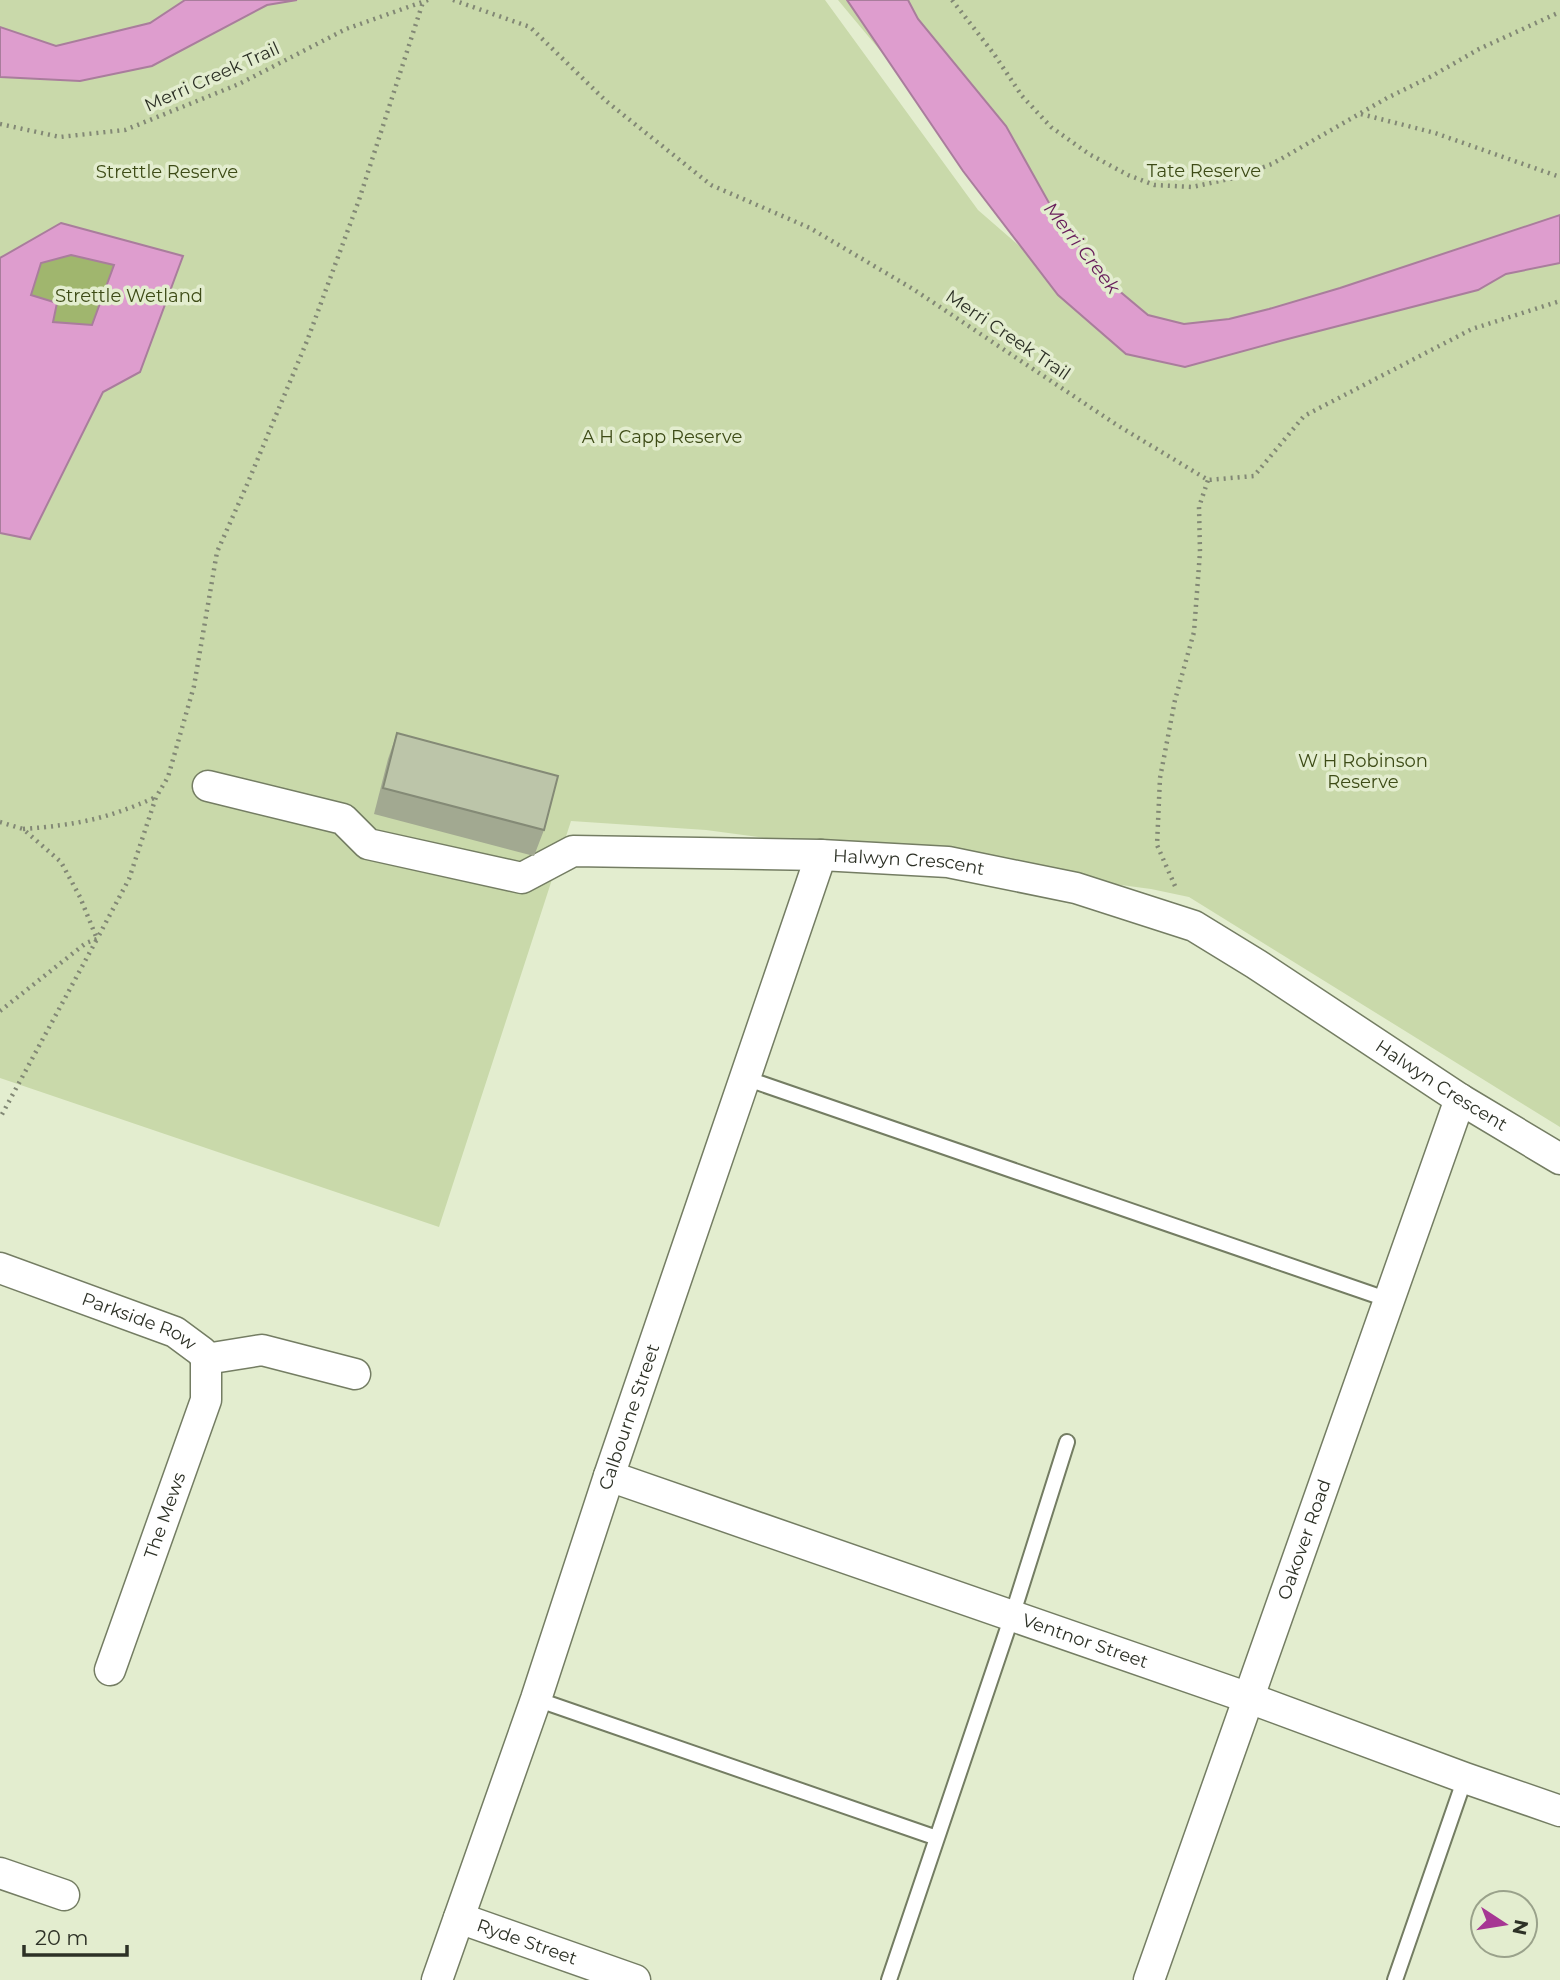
<svg xmlns="http://www.w3.org/2000/svg" width="1560" height="1980" font-family="Montserrat,sans-serif">
	<style>
		.green { fill: #c9d9aa }
		.forest { fill: #a0b66e }
		.water { fill: #de9dce; stroke: #a97d9c; stroke-width: 2; fill-rule: evenodd }
		.lines { fill: none; stroke-linecap: round; stroke-linejoin: round }
		.service-casing { stroke: #747d63; stroke-width: 18 }
		.minor-casing { stroke: #747d63; stroke-width: 33 }
		.path { stroke: #828875; stroke-width: 4.5; stroke-dasharray: 2 5; stroke-linecap: butt }
		.service { stroke: #fff; stroke-width: 14 }
		.minor { stroke: #fff; stroke-width: 30 }
		.wall { fill: #a2a991 }
		.building { fill: #bcc5a9; stroke: #848a76; stroke-width: 2 }
		.labels { text-anchor: middle; dominant-baseline: central; stroke-width: 7; stroke-linejoin: round; paint-order: stroke }
		.street-label { font-size: 18px; fill: #2d3126; stroke: #e3edcf }
		.park-label { font-size: 18px; fill: #3d4b16; stroke: #e3edcf }
		.water-label { font-size: 19px; font-style: italic; fill: #661b59; stroke: #e3edcf }
	</style>
	<rect width="100%" height="100%" fill="#e3edcf"/>
	<path class="green" d="M 0,0 L 825,0 L 978,210 L 1105,320 L 838,0 L 1560,0 L 1560,1127 L 1189,897 L 1151,889 L 706,830 L 571,821 L 439,1227 L 0,1078 Z"/>
	<path class="forest" d="M 71,255 L 114,264 L 92,325 L 53,322 L 31,295 L 41,263 Z"/>
	<path class="water" d="M 185,0 L 297,0 L 267,5 L 152,66 L 80,81 L 0,77 L 0,27 L 56,46 L 150,23 Z
		M 847,0 L 908,0 L 918,19 L 1006,126 L 1058,219 L 1105,279 L 1148,315 L 1184,324 L 1229,319 L 1269,309 L 1340,288 L 1560,215 L 1560,263 L 1506,274 L 1478,290 L 1280,341 L 1185,367 L 1126,354 L 1058,295 L 963,171 Z
		M 61,223 L 183,256 L 140,372 L 103,392 L 30,539 L 0,533 L 0,258 ZM 71,255 L 114,265 L 92,325 L 53,322 L 57,303 L 31,295 L 41,263 Z"/>
	<g class="lines">
		<g class="service-casing">
			<path id="service" d="M 745,1078 L 1389,1300
				M 536,1699 L 937,1838
				M 889,1980 L 1012,1616 L 1067,1442
				M 1395,1980 L 1465,1778"/>
		</g>
		<g class="minor-casing">
			<g id="minor">
				<path id="s1" d="M 208,786 L 343,819 L 368,844 L 522,878 L 573,851 L 821,855 L 948,862 L 1076,888 L 1194,926 L 1256,964 L 1460,1099 L 1560,1159"/>
				<path id="s2" d="M 0,1268 L 175,1332 L 202,1352 L 206,1359"/>
				<path d="M 206,1359 L 262,1350 L 355,1374"/>
				<path id="s3" d="M 609,1476 L 1249,1698 L 1465,1778 L 1560,1811"/>
				<path id="s4" d="M 110,1670 L 206,1400 L 206,1359"/>
				<path d="M 0,1873 L 64,1895"/>
				<path id="s5" d="M 459,1918 L 635,1980"/>
				<path id="s6" d="M 437,1980 L 536,1699 L 609,1476 L 821,855"/>
				<path id="s7" d="M 1149,1980 L 1460,1099"/>
			</g>
		</g>
		<path class="path" d="M 453,0 L 530,27 L 606,101 L 711,185 L 810,228 L 913,289 L 1117,425 L 1208,480 L 1254,476 L 1304,416 L 1472,329 L 1560,301
			M 952,0 L 994,54 L 1022,96 L 1051,127 L 1089,154 L 1128,175 L 1154,185 L 1192,187 L 1234,178 L 1272,164 L 1387,98 L 1432,76 L 1479,49 L 1560,12
			M 1361,114 L 1435,133 L 1560,177
			M 0,124 L 60,137 L 125,130 L 239,84 L 346,29 L 428,0
			M 0,822 L 23,829 L 61,862 L 80,897 L 97,939 L 0,1118
			M 23,829 C 76,825 107,819 156,797
			M 1175,886 L 1157,845 L 1160,778 L 1175,700 L 1194,632 L 1200,552 L 1199,507 L 1208,480
			M 0,1011 L 86,943 L 97,939 L 129,879 L 156,797 L 168,777 L 194,686 L 217,552 L 246,487 L 307,341 L 359,200 L 423,2"/>
		<use href="#service" class="service"/>
		<use href="#minor" class="minor"/>
	</g>
	<path class="wall" d="M 397,733 L 544,830 L 534,856 L 374,814 L 388,759 Z"/>
	<path class="building" d="M 397,733 L 558,776 L 544,830 L 383,788 Z"/>
	<g class="labels">
		<g class="street-label">
			<text transform="translate(212 77) rotate(-24)">Merri Creek Trail</text>
			<text transform="translate(1008 335) rotate(34)">Merri Creek Trail</text>
			<text stroke="none"><textPath href="#s1" startOffset="726">Halwyn Crescent</textPath></text>
			<text stroke="none"><textPath href="#s1" startOffset="1314">Halwyn Crescent</textPath></text>
			<text stroke="none"><textPath href="#s2" startOffset="149">Parkside Row</textPath></text>
			<text stroke="none"><textPath href="#s6" startOffset="595">Calbourne Street</textPath></text>
			<text stroke="none"><textPath href="#s4" startOffset="164">The Mews</textPath></text>
			<text stroke="none"><textPath href="#s7" startOffset="467">Oakover Road</textPath></text>
			<text stroke="none"><textPath href="#s3" startOffset="504">Ventnor Street</textPath></text>
			<text stroke="none"><textPath href="#s5" startOffset="72">Ryde Street</textPath></text>
		</g>
		<g class="park-label">
			<text x="1204" y="171">Tate Reserve</text>
			<text x="167" y="172">Strettle Reserve</text>
			<text x="129" y="296">Strettle Wetland</text>
			<text x="662" y="437">A H Capp Reserve</text>
			<text x="1363" y="761">W H Robinson<tspan x="1363" dy="21">Reserve</tspan></text>
		</g>
		<g class="water-label">
			<text transform="translate(1082 248) rotate(52)">Merri Creek</text>
		</g>
	</g>
	<g transform="translate(1504 1924) rotate(102)"><circle r="33" fill="#e3edcf" stroke="#9aa28b" stroke-width="2"/>
	<path d="M0-5L12 26L0 18L-12 26Z" fill="#a63693"/>
	<text y="-10" font-size="19" font-weight="bold" text-anchor="middle" fill="#2d3126">N</text>
	</g>
	<path d="M24 1945v10h103v-10" fill="none" stroke="#2d3126" stroke-width="3.5"/>
	<text x="35" y="1945" font-size="21" fill="#2d3126" stroke="#e3edcf" stroke-width="5" paint-order="stroke">20 m</text>
</svg>
